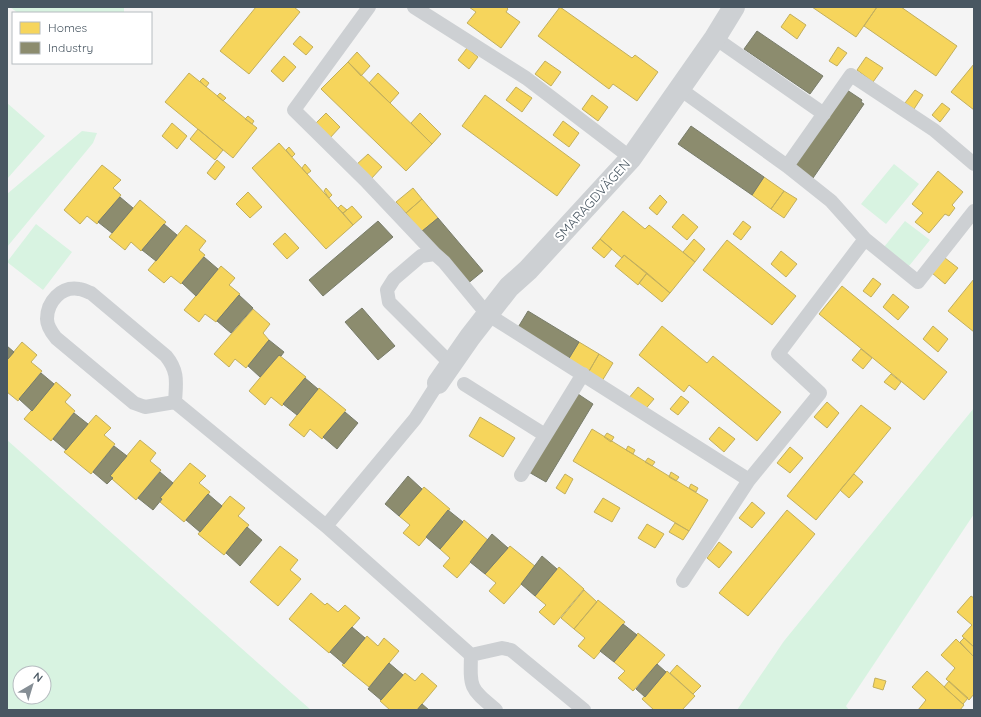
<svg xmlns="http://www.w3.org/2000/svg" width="981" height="717" font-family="Quicksand,sans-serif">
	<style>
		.green { fill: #d8f3e1; fill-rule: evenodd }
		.homes { fill: #f6d55c; stroke: #c2af5e }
		.industry { fill: #8c8c6e; stroke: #787c6a }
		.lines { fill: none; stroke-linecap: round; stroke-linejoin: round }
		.service { stroke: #cdd0d3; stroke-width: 14 }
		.minor { stroke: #cdd0d3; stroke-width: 22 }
		.labels { text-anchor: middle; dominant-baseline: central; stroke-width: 4; stroke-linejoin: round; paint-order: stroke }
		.street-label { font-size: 13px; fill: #495762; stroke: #fff }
	</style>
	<rect width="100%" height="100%" fill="#f4f4f4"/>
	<path class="green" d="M 10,7 L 124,7 L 124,13 L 18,13 Z
		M 7,103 L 45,136 L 7,179 Z
		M 82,131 L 97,133 L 93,143 L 7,247 L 7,194 Z
		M 894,164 L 919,184 L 886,224 L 861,204 Z
		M 905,221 L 930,240 L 909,266 L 884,247 Z
		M 36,224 L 72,252 L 43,290 L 7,262 Z
		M 974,408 L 974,514 L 846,706 L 849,710 L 737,710 L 784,641 Z
		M 7,440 L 311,710 L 7,710 ZM 20,673 L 44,673 L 44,697 L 20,697 Z"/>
	<path class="homes" d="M 256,7 L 294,7 L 300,12 L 249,74 L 220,51 Z
		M 469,7 L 506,7 L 508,9 L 506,12 L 520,22 L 501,48 L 467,23 L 476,12 Z
		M 560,7 L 632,58 L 635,55 L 658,72 L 637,101 L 613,84 L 609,89 L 538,36 Z
		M 812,7 L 877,7 L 856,37 Z
		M 877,7 L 901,7 L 957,46 L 936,76 L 864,26 Z
		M 790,14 L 806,25 L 797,39 L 781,27 Z
		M 300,36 L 313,47 L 306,55 L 293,44 Z
		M 838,47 L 847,53 L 837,66 L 829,61 Z
		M 467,48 L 478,57 L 469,69 L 458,60 Z
		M 357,52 L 370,66 L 361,76 L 348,62 Z
		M 284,56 L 296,67 L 283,82 L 271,71 Z
		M 866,57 L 883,68 L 873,82 L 857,70 Z
		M 545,61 L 561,72 L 551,86 L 535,74 Z
		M 348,62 L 432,144 L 406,171 L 321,89 Z
		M 974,64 L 974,110 L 951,92 Z
		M 189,73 L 257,128 L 233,158 L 165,102 Z
		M 378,73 L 399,93 L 390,103 L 369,83 Z
		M 203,78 L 209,83 L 206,87 L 200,81 Z
		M 516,87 L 532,98 L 522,112 L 506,100 Z
		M 915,90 L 923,95 L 914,109 L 905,103 Z
		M 220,93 L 226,98 L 223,101 L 217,96 Z
		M 485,95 L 580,165 L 557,196 L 462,126 Z
		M 592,95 L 608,107 L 598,121 L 582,109 Z
		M 942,103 L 950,109 L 940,122 L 932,115 Z
		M 326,113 L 340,127 L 329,139 L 314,125 Z
		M 420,113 L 441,134 L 432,144 L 411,123 Z
		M 248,116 L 254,121 L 252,124 L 245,119 Z
		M 563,121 L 579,133 L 569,147 L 553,135 Z
		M 172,123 L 187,136 L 177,149 L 162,136 Z
		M 198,129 L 223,150 L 215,160 L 190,139 Z
		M 279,143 L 353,225 L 326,249 L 252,168 Z
		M 289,147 L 295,154 L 292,157 L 286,150 Z
		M 368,154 L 382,167 L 371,179 L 356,165 Z
		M 217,160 L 225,167 L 215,180 L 207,173 Z
		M 305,164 L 311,171 L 307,174 L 302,168 Z
		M 102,165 L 121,180 L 113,188 L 121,195 L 97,224 L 87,216 L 80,224 L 64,210 Z
		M 938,171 L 963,192 L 952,205 L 955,208 L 949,216 L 945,214 L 929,233 L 915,222 L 923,213 L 912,204 Z
		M 764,177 L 784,191 L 771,209 L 752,195 Z
		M 326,188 L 332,195 L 329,198 L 324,191 Z
		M 413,188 L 422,199 L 406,213 L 396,202 Z
		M 784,191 L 797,199 L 784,218 L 771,209 Z
		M 248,192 L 262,207 L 250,218 L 236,204 Z
		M 660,195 L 667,202 L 657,215 L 649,208 Z
		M 422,199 L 438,218 L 421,232 L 406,213 Z
		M 140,200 L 166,222 L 141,251 L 131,242 L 125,250 L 109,237 Z
		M 341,205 L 347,210 L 343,213 L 338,208 Z
		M 352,206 L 362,217 L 353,225 L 343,213 Z
		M 623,211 L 645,229 L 649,225 L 695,262 L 670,293 L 624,255 L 622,258 L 600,239 Z
		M 683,214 L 698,227 L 687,240 L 672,227 Z
		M 743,221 L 751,227 L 741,240 L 733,234 Z
		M 186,225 L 206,241 L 199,250 L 205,255 L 181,284 L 171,276 L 164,283 L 148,270 Z
		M 285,233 L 299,248 L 287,259 L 273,244 Z
		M 600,239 L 612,249 L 604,258 L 592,248 Z
		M 694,239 L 705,249 L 695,262 L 683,252 Z
		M 727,240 L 796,296 L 772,325 L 703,270 Z
		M 781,251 L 797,264 L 786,277 L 771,264 Z
		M 624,255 L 647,273 L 638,285 L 615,266 Z
		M 945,258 L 958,268 L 945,284 L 932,273 Z
		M 221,266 L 235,278 L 229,285 L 240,294 L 216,322 L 205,314 L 199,322 L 184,310 Z
		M 647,273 L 670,293 L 662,302 L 639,283 Z
		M 873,278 L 881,284 L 871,297 L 863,291 Z
		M 974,279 L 974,332 L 948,311 Z
		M 842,286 L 947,372 L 924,400 L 819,314 Z
		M 893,294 L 909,307 L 898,320 L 883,307 Z
		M 253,309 L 270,324 L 263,333 L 269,340 L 246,368 L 235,359 L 229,367 L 214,354 Z
		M 662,326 L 707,363 L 713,356 L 781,412 L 757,441 L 689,385 L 684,392 L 639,355 Z
		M 933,326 L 948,339 L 938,352 L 923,339 Z
		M 22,342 L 37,355 L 31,362 L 42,371 L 18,401 L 7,392 L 7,360 Z
		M 579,342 L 599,354 L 588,373 L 568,360 Z
		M 861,349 L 872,358 L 863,369 L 852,360 Z
		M 599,354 L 613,363 L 602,381 L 588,373 Z
		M 279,355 L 306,377 L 282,406 L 271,397 L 265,405 L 249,391 Z
		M 891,374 L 901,382 L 895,390 L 884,382 Z
		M 56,382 L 71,395 L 65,402 L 75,411 L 51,441 L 24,419 Z
		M 638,387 L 654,399 L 643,412 L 628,399 Z
		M 319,388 L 346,410 L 322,439 L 310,429 L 304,437 L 289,425 Z
		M 681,396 L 689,402 L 678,415 L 670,409 Z
		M 827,402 L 839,413 L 827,428 L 814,417 Z
		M 861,405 L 891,428 L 816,520 L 787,496 Z
		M 96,415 L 111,428 L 104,435 L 115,444 L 91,474 L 64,452 Z
		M 480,417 L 515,438 L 503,457 L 469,436 Z
		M 719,427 L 735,439 L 724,452 L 709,439 Z
		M 592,429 L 708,500 L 689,531 L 573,461 Z
		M 607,433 L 614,437 L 611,442 L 604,437 Z
		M 140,440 L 156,453 L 150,461 L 161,470 L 136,500 L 112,479 L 113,478 L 110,476 Z
		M 628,446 L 635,450 L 633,454 L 626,450 Z
		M 790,447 L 803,458 L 790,473 L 777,463 Z
		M 648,458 L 655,462 L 652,466 L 645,462 Z
		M 190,463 L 206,476 L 199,483 L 210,492 L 184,522 L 160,502 L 162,499 L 160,498 Z
		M 671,472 L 679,477 L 676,481 L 669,477 Z
		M 565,474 L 573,479 L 565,494 L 556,488 Z
		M 854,474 L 863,482 L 849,498 L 840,490 Z
		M 691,484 L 698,488 L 696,492 L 689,488 Z
		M 424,487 L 450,509 L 419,546 L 403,533 L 410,525 L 399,516 Z
		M 230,496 L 245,508 L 238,516 L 249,525 L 224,555 L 198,534 Z
		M 603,498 L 620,508 L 612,522 L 594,512 Z
		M 752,502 L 765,513 L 752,528 L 739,518 Z
		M 787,510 L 815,534 L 748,616 L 719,593 Z
		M 464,520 L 489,541 L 457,578 L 443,566 L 450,558 L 440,549 Z
		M 675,523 L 689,531 L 683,540 L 669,532 Z
		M 647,524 L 664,534 L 655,548 L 638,538 Z
		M 719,542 L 732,552 L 719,568 L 707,558 Z
		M 280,546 L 298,560 L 290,570 L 301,579 L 278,606 L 250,582 Z
		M 510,546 L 536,567 L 504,604 L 489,591 L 496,583 L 485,574 Z
		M 559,567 L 584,589 L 554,625 L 539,612 L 546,605 L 535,596 Z
		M 584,590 L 597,602 L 574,629 L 561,618 Z
		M 311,593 L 325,605 L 327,603 L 338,612 L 345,605 L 360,618 L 329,653 L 289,619 Z
		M 971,596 L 974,598 L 974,647 L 962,636 L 972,625 L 957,612 Z
		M 598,600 L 625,622 L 594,659 L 578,646 L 585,638 L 574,629 Z
		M 638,633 L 665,655 L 633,691 L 618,678 L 625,671 L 614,662 Z
		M 367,636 L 378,646 L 384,638 L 399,651 L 369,687 L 342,665 Z
		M 964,638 L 974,647 L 974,657 L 960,642 Z
		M 956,639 L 974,657 L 974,694 L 969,700 L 946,679 L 955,668 L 941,655 Z
		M 677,665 L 701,686 L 693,694 L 670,673 Z
		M 667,671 L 695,696 L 682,710 L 654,710 L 642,699 Z
		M 927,671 L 964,705 L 960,710 L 918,710 L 926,700 L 912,687 Z
		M 405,673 L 415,681 L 422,673 L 437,686 L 417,710 L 390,710 L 380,701 Z
		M 875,678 L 886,681 L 883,690 L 873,687 Z
		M 949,681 L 968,698 L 963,704 L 944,687 Z"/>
	<path class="industry" d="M 757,31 L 823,76 L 810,94 L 744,49 Z
		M 847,90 L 862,100 L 861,102 L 864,104 L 813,178 L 795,166 Z
		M 691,126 L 764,177 L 752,195 L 678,144 Z
		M 120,197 L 133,208 L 112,233 L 98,222 Z
		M 438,218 L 483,271 L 466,285 L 421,232 Z
		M 378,221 L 393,237 L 323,296 L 309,280 Z
		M 164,224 L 177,235 L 156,261 L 142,250 Z
		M 204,257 L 218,269 L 196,296 L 182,283 Z
		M 239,295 L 253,308 L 231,333 L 217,321 Z
		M 362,308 L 395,346 L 378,360 L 345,322 Z
		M 528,311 L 579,342 L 568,360 L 517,329 Z
		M 269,340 L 284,352 L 281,356 L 279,355 L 260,377 L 248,366 Z
		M 7,346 L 14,352 L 7,360 Z
		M 41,373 L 54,384 L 32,411 L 19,399 Z
		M 305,378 L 318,389 L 297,415 L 283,404 Z
		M 575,392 L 593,404 L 546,482 L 527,471 Z
		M 345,412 L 358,423 L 337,449 L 323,437 Z
		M 74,413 L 88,424 L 66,450 L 53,439 Z
		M 114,446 L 127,456 L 110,476 L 113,478 L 107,484 L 93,472 Z
		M 160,472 L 173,483 L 160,498 L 162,499 L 153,510 L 138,498 Z
		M 408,476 L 422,489 L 399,516 L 385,504 Z
		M 208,494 L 222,506 L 200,532 L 186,520 Z
		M 448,510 L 463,522 L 440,549 L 426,537 Z
		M 247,527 L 262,540 L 240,566 L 226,553 Z
		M 492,534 L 508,548 L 485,574 L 470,562 Z
		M 542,556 L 557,569 L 535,596 L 521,584 Z
		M 623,624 L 637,635 L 614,662 L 600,651 Z
		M 352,627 L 365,638 L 344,664 L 330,652 Z
		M 389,663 L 403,675 L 381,700 L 368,689 Z
		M 657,664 L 666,672 L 645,697 L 636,689 Z
		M 422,704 L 429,710 L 417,710 Z"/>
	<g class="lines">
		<path class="service" d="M 369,7 L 294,110 L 365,180 L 435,254
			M 414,7 L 526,78 L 631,158
			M 715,38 L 824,114
			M 680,89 L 787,166 L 851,75 L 934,130 L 974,164
			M 787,166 L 831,201 L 865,239
			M 451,364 L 389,302 L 387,290 L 394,279 L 421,256 L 435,254 L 444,262 L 487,314 L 749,480
			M 464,384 L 545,435
			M 175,402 C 176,383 179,372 166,356 L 91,293 C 87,292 83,289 79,289 C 61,286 47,302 47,319 C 47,326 52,333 56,338 L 134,403 L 145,407 L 175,402 L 326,526 L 471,655
			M 521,475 L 583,374
			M 326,526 L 415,419 L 438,383
			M 683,581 L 749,480 L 820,393 L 778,354 L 865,239 L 918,282 L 974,211
			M 471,655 L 502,648 L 511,650 L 584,710
			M 471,655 C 470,689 470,688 496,710"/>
		<path class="minor" d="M 438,383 L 470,337 L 509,287 L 528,270 L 631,158 L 715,38 L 734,7"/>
	</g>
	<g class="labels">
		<g class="street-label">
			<text transform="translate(592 200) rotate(-48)">SMARAGDVÄGEN</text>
		</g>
	</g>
	<rect width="981" height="717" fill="none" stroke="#495762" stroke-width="16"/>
	<rect x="12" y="12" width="140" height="52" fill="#ffffff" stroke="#b6bcc0"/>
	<rect x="20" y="22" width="20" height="12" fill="#f6d55c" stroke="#b6bcc0"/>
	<text x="48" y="32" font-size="12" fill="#495762">Homes</text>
	<rect x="20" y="42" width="20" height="12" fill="#8c8c6e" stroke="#b6bcc0"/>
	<text x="48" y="52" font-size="12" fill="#495762">Industry</text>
	<g transform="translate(32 685) rotate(38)"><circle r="19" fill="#ffffff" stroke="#b6bcc0"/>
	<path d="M0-3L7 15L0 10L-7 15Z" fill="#858e95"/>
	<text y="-6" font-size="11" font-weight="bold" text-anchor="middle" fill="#495762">N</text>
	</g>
</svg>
